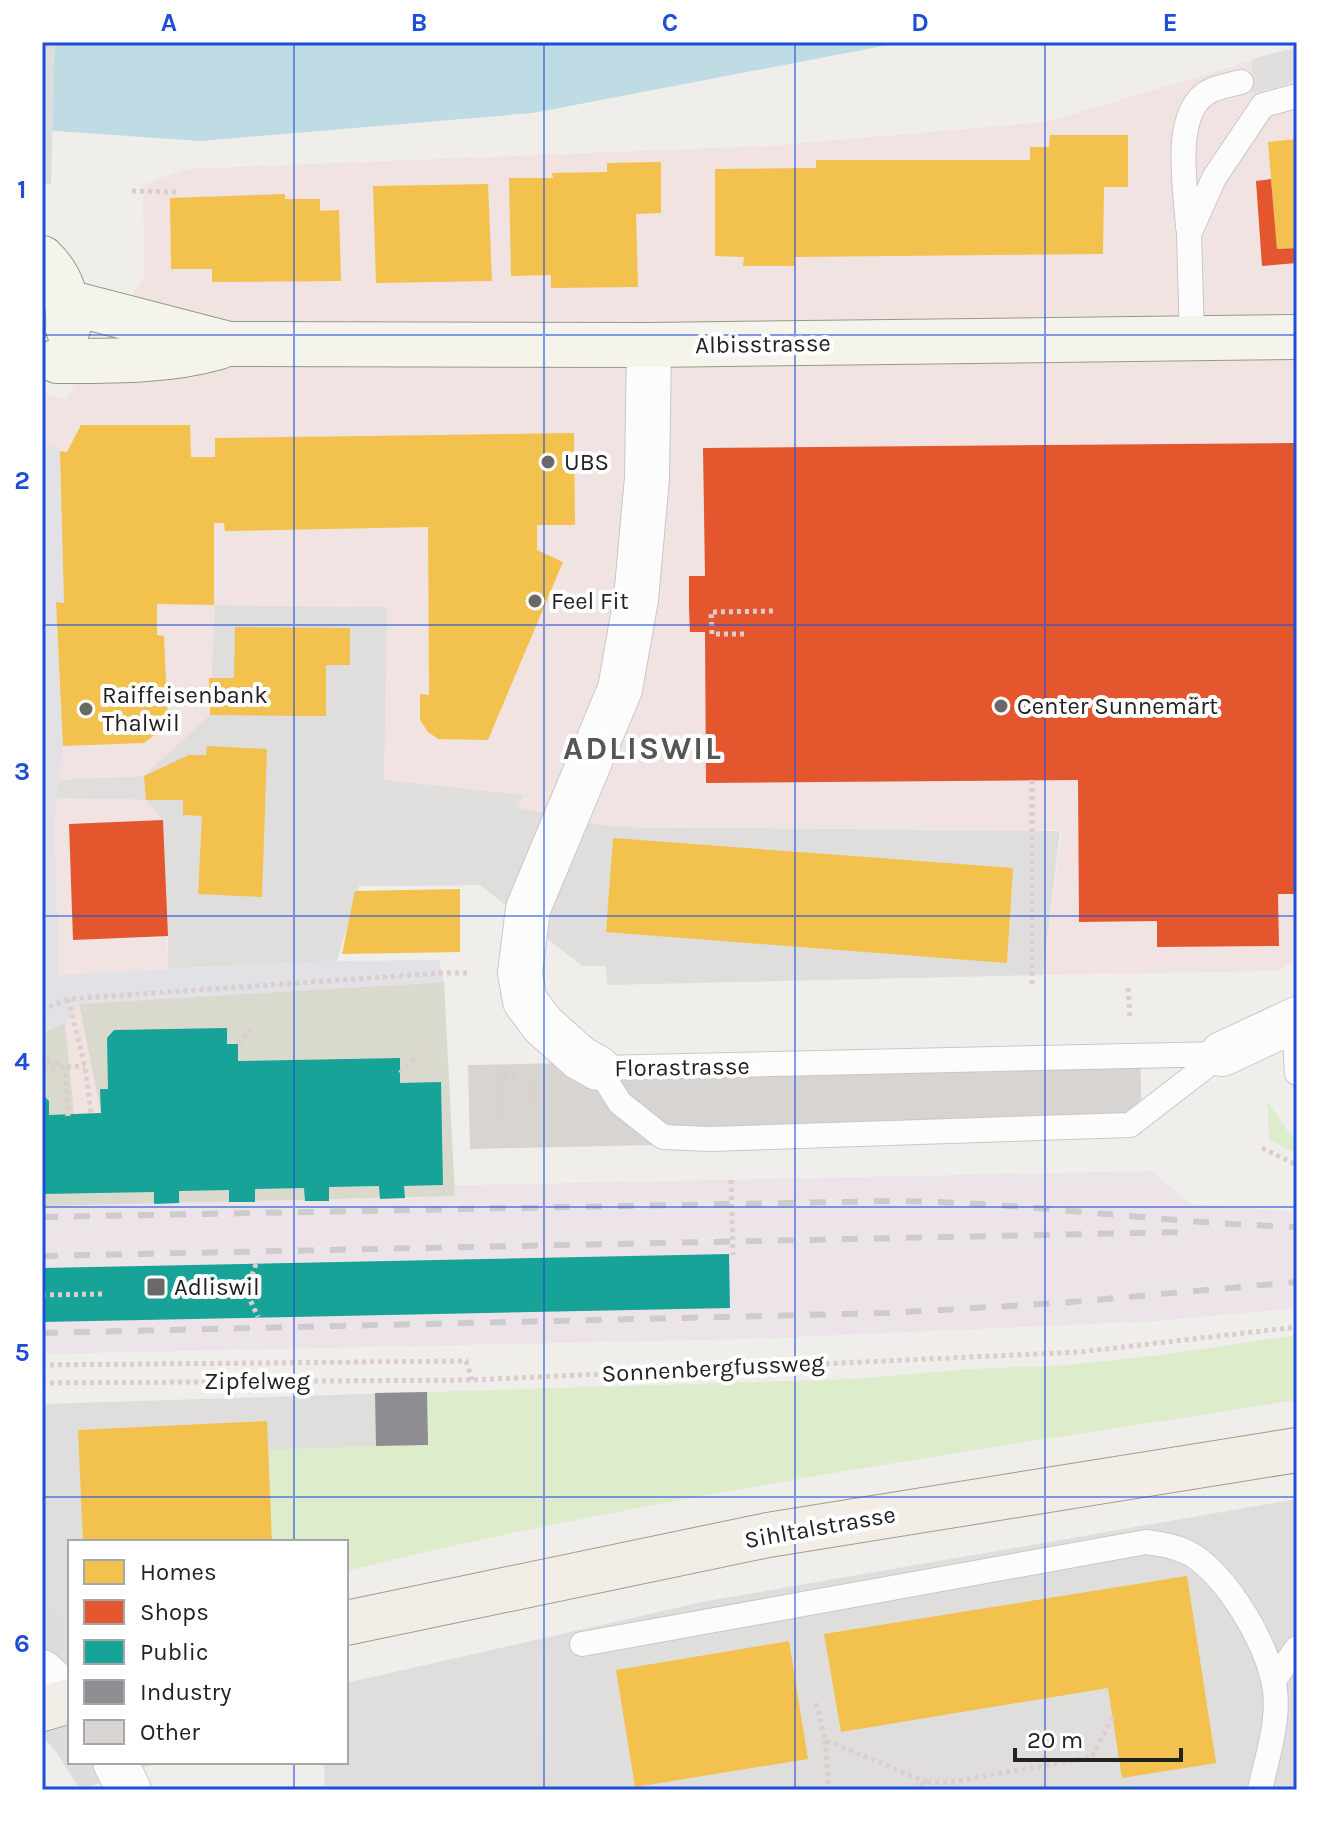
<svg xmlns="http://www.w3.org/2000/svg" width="1339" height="1832" font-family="Karla,sans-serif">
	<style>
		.residential { fill: #dfdedc }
		.commercial { fill: #f1e3e1 }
		.industrial { fill: #ede4e9 }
		.construction { fill: #d9d9cd }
		.grass { fill: #ddeccb }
		.parking { fill: #e0dfde }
		.plaza { fill: #e2e1e5 }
		.water { fill: #bfdbe3 }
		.pier { fill: #dedddd }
		.homes { fill: #f2c14e }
		.shops { fill: #e4572e }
		.public { fill: #17a398 }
		.industry { fill: #8d8d92 }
		.building { fill: #d7d4d2 }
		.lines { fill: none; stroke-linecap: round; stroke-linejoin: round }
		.service-casing { stroke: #c9c8c7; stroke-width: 26 }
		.minor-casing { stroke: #c9c8c7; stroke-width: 46 }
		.secondary-casing { stroke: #999a82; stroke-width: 46 }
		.primary-casing { stroke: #a79c86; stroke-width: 46 }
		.path { stroke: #dccecd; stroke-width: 5; stroke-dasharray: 4 4; stroke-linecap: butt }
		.service { stroke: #fdfcfc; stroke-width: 24 }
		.minor { stroke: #fdfcfc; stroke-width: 44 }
		.secondary { stroke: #f4f4ed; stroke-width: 44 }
		.primary { stroke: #f3ede7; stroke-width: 44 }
		.rail { stroke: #ccc; stroke-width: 6; stroke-dasharray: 16 16; stroke-linecap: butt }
		.grid { fill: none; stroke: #1d4ed8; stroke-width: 2; stroke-opacity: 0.55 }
		.poi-dot { fill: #6a6968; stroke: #fff; stroke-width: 3 }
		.labels { text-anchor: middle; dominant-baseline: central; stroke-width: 8; stroke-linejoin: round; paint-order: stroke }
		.street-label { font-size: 24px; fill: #222; stroke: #fff }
		.poi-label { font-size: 24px; fill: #222; stroke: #fff; text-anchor: start }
		.district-label { font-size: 32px; font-weight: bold; letter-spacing: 2px; fill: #555; stroke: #fff }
		.neatline { fill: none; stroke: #1d4ed8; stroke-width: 3 }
		.grid-label { font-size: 26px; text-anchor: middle; font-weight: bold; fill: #1d4ed8 }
	</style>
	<rect width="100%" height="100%" fill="#f0eeeb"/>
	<path class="residential" d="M 214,605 L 388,607 L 613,827 L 1060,831 L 1043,975 L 607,985 L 606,966 L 582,966 L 480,885 L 359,886 L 337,961 L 168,969 L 168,936 L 146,800 L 51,798 L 51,780 L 144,776 Z
		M 427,1392 L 428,1445 L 268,1450 L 272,1542 L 70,1542 L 70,1620 L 42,1600 L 42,1404 Z
		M 1297,1499 L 1297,1790 L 325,1790 L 324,1762 L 346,1762 L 346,1683 L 702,1602 Z"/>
	<path class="commercial" d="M 1297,47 L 1297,958 L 1279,971 L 1043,975 L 1062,830 L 613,827 L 384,780 L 387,607 L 215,605 L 210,715 L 144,776 L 51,780 L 51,798 L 146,800 L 163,820 L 168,969 L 337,961 L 441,1082 L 42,1194 L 42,393 L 65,399 L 144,276 L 143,185 L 185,169 L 767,146 L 1046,122 Z"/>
	<path class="industrial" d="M 1151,1171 L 1191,1204 L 1297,1212 L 1297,1308 L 1158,1321 L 748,1339 L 42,1354 L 42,1194 Z"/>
	<path class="construction" d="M 444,982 L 455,1196 L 42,1206 L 42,1033 L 65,1023 L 74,1114 L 101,1113 L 79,1004 Z"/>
	<path class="grass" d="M 1267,1101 L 1289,1133 L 1297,1139 L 1297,1154 L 1269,1140 Z
		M 1297,1335 L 1297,1400 C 979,1450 659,1494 346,1571 L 346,1542 L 272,1542 L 268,1450 L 428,1444 L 427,1392 L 854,1379 L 971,1369 L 1068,1365 L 1161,1355 Z"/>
	<path class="parking" d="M 1297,47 L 1297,81 L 1251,94 L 1252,59 Z
		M 384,780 L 524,795 L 480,885 L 358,886 Z
		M 565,1648 L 590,1769 L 550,1775 L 524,1657 Z"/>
	<path class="plaza" d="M 42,441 L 60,451 L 64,603 L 56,603 L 63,746 L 54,824 L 59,975 L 337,961 L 439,960 L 444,982 L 79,1004 L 65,1023 L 42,1033 Z"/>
	<path class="water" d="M 42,42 L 904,42 L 533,113 L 200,141 L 42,130 Z"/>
	<path class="pier" d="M 42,42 L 55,42 L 51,184 L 42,184 Z
		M 42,1600 L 70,1620 L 70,1762 L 160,1762 L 80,1790 L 57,1753 L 42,1736 Z"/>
	<path class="homes" d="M 1050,135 L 1128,135 L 1128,187 L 1104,187 L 1103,254 L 795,257 L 795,266 L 743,266 L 744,257 L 715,256 L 715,169 L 816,168 L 816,160 L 1030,160 L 1030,147 L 1049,147 Z
		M 1297,139 L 1297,248 L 1277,249 L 1268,142 Z
		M 661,162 L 661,213 L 636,214 L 638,287 L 551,288 L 551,275 L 511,276 L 509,178 L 553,178 L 552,173 L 607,172 L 607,163 Z
		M 488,184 L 492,281 L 376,283 L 373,186 Z
		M 285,194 L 285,199 L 320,199 L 320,211 L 339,210 L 341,281 L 212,282 L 212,269 L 171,269 L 170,198 Z
		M 81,425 L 190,425 L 191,457 L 215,457 L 215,438 L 574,433 L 575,525 L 537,525 L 537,550 L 563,562 L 488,740 L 438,739 L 428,732 L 420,720 L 420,694 L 429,695 L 428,527 L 225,531 L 224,523 L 214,523 L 214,605 L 157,604 L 157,635 L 164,636 L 168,725 L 144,743 L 63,746 L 56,602 L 64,603 L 60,451 L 67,452 Z
		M 235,627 L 350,628 L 350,665 L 326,665 L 326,716 L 210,715 L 209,678 L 234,678 Z
		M 207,746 L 267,749 L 262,897 L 198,894 L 202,816 L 183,815 L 183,800 L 146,800 L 144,776 L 189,755 L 206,755 Z
		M 613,838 L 1013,868 L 1007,963 L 606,932 Z
		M 460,889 L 460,952 L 342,954 L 355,891 Z
		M 267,1421 L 272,1542 L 83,1542 L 78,1430 Z
		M 1187,1576 L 1216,1763 L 1122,1778 L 1108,1688 L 841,1732 L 824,1634 Z
		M 789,1641 L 808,1759 L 635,1787 L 616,1670 Z"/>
	<path class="shops" d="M 1271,179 L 1277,249 L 1297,248 L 1297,263 L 1262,266 L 1256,181 Z
		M 1297,443 L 1297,894 L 1278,894 L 1279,946 L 1157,947 L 1157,921 L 1079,922 L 1078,780 L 706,783 L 705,632 L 690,632 L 689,609 L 689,576 L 705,576 L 703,448 Z
		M 163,820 L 168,936 L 73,940 L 69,824 Z"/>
	<path class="public" d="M 227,1028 L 227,1044 L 238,1044 L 238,1061 L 400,1058 L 400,1083 L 441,1082 L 443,1185 L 404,1186 L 405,1198 L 380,1199 L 379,1186 L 329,1187 L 329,1201 L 305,1201 L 304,1188 L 255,1189 L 255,1202 L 229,1202 L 229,1190 L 179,1191 L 179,1203 L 154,1204 L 154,1192 L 42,1194 L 42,1094 L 49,1101 L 49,1115 L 101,1113 L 100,1089 L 108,1089 L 107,1038 L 114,1030 Z
		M 729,1254 L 730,1308 L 42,1322 L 42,1268 Z"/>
	<path class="industry" d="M 427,1392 L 428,1445 L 376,1446 L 375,1393 Z"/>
	<path class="building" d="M 1140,1051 L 1142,1134 L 470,1149 L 468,1065 Z"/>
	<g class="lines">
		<g class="service-casing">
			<path id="service" d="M 1188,227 C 1186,190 1172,118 1205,94 C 1214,87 1230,85 1241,82
				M 1192,339 L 1189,234 L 1214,178 L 1263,105 L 1297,96
				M 1294,1021 L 1297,1073
				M 598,1068 L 620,1103 L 663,1137 L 710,1139 L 1130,1125 L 1222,1054
				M 598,1068 L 1222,1054
				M 582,1644 L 1146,1542 C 1163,1544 1180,1547 1194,1556 C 1229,1580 1263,1638 1273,1679 C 1282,1715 1267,1756 1260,1790
				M 1274,1680 L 1297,1648"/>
		</g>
		<g class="minor-casing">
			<path id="minor" d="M 1222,1054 L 1297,1019
				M 598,1068 L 580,1058 L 543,1025 L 525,1001 L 520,973 L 528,909 L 620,689 L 636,599 L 647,478 L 649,345
				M 42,1672 L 70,1698
				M 115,1762 L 129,1790"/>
		</g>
		<g class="secondary-casing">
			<path id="secondary" d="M 42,258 C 62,277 70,302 68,329
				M 67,302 L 229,344 L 649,345 L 1297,337
				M 57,361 C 112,361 166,362 219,347"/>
		</g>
		<g class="primary-casing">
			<path id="primary" d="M 346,1623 L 768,1535 L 1297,1450
				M 42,1709 L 70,1701"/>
		</g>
		<path class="path" d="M 132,191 L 177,192
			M 744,634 L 712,634 L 711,612 L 777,611
			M 1032,780 L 1032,985
			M 1128,988 L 1130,1018
			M 68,999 L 85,1066 L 91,1114
			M 42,1010 L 68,999 L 441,973 L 469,973
			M 238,1044 L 254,1027
			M 42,1068 L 47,1062 L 56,1062 L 65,1070 L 68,1116
			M 43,1068 L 85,1066
			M 400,1073 L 418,1056
			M 529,1081 L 530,1103
			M 501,1120 L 500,1076 L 522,1074
			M 42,1128 L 44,1127
			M 1262,1148 L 1297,1165
			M 731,1180 L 733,1255
			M 256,1264 L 246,1291 L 258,1317
			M 181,1293 L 246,1291
			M 42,1295 L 102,1294
			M 42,1365 L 466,1361 L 472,1380
			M 42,1383 L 472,1380 L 1079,1352 L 1297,1327
			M 816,1703 L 825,1740 L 927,1782 L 914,1790
			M 825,1740 L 829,1790
			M 927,1782 L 952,1782 L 1092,1757 L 1113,1717"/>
		<use href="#service" class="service"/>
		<use href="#minor" class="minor"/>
		<use href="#secondary" class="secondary"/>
		<use href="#primary" class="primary"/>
		<path class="rail" d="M 42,1217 L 892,1201 C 1027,1202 1161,1223 1297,1227
			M 42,1256 L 1185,1232
			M 42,1333 L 889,1313 L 1060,1303 L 1297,1282"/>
	</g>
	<path class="grid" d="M 294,42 L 294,1542M 544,42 L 544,1790M 795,42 L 795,1790M 1045,42 L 1045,1790M 42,335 L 1297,335M 42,625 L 1297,625M 42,916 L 1297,916M 42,1207 L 1297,1207M 42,1497 L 1297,1497M 294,1762 L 294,1790"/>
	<g class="poi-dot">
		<circle cx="548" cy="462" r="8"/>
		<circle cx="535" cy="601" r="8"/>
		<circle cx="1001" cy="706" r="8"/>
		<circle cx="86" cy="709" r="8"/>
		<rect x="146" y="1277" width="20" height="20" rx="4"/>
	</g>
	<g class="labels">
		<g class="street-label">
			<text transform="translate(763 344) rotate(-1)">Albisstrasse</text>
			<text transform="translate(682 1067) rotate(-1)">Florastrasse</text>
			<text transform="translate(713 1368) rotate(-3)">Sonnenbergfussweg</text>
			<text x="257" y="1381">Zipfelweg</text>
			<text transform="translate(820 1527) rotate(-10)">Sihltalstrasse</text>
		</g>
		<g class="poi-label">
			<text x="564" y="462">UBS</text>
			<text x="551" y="601">Feel Fit</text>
			<text x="102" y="695">Raiffeisenbank<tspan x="102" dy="28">Thalwil</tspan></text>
			<text x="1017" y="706">Center Sunnemärt</text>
			<text x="174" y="1287">Adliswil</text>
		</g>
		<g class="district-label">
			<text x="643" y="748">ADLISWIL</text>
		</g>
	</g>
	<rect width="1339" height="1832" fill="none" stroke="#ffffff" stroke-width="88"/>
	<rect x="68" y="1540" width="280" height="224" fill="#ffffff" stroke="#a7a7a7" stroke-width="2"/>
	<rect x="84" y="1560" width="40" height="24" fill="#f2c14e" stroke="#a7a7a7" stroke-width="2"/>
	<text x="140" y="1580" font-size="24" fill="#222222">Homes</text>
	<rect x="84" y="1600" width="40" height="24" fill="#e4572e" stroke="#a7a7a7" stroke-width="2"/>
	<text x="140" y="1620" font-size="24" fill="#222222">Shops</text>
	<rect x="84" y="1640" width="40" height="24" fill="#17a398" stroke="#a7a7a7" stroke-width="2"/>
	<text x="140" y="1660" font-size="24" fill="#222222">Public</text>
	<rect x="84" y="1680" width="40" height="24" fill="#8d8d92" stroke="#a7a7a7" stroke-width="2"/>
	<text x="140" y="1700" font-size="24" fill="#222222">Industry</text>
	<rect x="84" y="1720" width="40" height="24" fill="#d7d4d2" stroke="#a7a7a7" stroke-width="2"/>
	<text x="140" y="1740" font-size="24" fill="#222222">Other</text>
	<path d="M1015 1748v12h166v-12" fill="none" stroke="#222222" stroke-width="4"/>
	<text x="1027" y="1748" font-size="24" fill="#222222" stroke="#ffffff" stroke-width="6" paint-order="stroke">20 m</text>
	<rect x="44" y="44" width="1251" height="1744" class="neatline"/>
	<g class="grid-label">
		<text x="169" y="31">A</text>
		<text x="419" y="31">B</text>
		<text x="670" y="31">C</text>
		<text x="920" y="31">D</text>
		<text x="1170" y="31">E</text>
		<text x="22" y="198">1</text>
		<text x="22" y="489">2</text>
		<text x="22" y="780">3</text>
		<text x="22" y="1070">4</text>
		<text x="22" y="1361">5</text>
		<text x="22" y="1652">6</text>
	</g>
</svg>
